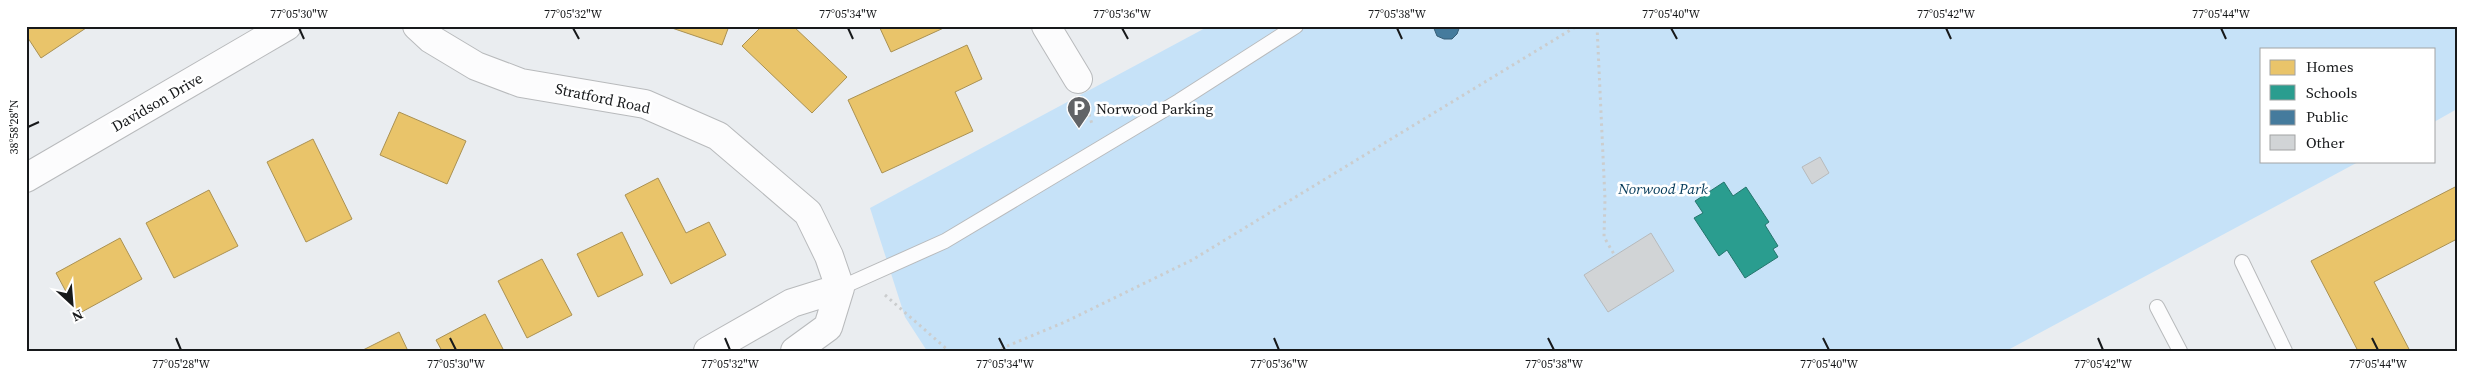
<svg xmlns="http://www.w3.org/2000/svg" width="2483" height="377" font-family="'Source Serif 4',serif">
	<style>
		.green { fill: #c6e2f8 }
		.homes { fill: #e9c46a; stroke: #aa9152 }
		.schools { fill: #2a9d8f; stroke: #24756c }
		.public { fill: #457b9d; stroke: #375e76 }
		.building { fill: #d1d4d6; stroke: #b7babc }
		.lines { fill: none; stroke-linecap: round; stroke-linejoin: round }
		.service-casing { stroke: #b8babc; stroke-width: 16 }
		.minor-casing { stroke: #b8babc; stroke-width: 30 }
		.path { stroke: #cbcdce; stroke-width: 3; stroke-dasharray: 2.5 4; stroke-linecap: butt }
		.service { stroke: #fcfcfd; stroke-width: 14 }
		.minor { stroke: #fcfcfd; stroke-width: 28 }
		.ticks { fill: none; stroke: #17191b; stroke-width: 2 }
		.labels { text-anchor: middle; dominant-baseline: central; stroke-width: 5; stroke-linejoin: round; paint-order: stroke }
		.street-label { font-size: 15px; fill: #17191b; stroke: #fff }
		.poi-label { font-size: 15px; fill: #17191b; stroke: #fff; text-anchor: start }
		.park-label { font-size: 15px; font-style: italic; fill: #053b5a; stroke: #fff }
		.neatline { fill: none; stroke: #17191b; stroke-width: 2 }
		.ticks-label { font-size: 12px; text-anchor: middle; fill: #17191b }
	</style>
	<rect width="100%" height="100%" fill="#eaedf0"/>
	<path class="green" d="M 1209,26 L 2457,26 L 2457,109 L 2434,122 L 2434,49 L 2262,49 L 2262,161 L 2360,161 L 2006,351 L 927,351 L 905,317 L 870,208 Z"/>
	<path class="homes" d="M 26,26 L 89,26 L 41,58 L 26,35 Z
		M 666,26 L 729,26 L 722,45 Z
		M 762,26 L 793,26 L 847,77 L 812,113 L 742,46 Z
		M 879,26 L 948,26 L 891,52 Z
		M 967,45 L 982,79 L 955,92 L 973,131 L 882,173 L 848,100 Z
		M 399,112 L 466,141 L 447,184 L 380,155 Z
		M 313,139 L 352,219 L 306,242 L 267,162 Z
		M 658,178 L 686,233 L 709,222 L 726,255 L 671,284 L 625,195 Z
		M 2457,186 L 2457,239 L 2374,282 L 2410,351 L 2358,351 L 2311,261 Z
		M 209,190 L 238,246 L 174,278 L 146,223 Z
		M 622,232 L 643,275 L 598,297 L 577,254 Z
		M 120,238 L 142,279 L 78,314 L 56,273 Z
		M 542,259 L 572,315 L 527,338 L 498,281 Z
		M 485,314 L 504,351 L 442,351 L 436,340 Z
		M 399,332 L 408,351 L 361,351 Z"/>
	<path class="schools" d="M 1724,182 L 1733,196 L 1746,187 L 1769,222 L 1765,225 L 1778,246 L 1773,249 L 1778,257 L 1745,278 L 1727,250 L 1719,256 L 1694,218 L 1703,213 L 1695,201 Z"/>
	<path class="public" d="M 1433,26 L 1460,26 L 1457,34 L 1452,39 L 1444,39 L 1437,36 Z"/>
	<path class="building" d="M 1820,157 L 1829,173 L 1812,184 L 1802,167 Z
		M 1651,233 L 1674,271 L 1608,312 L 1584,275 Z"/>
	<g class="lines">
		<g class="service-casing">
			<path id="service" d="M 2242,262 L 2285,351
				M 840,288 L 945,241 L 1179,101 L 1296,26
				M 2157,307 L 2180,351"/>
		</g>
		<g class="minor-casing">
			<path id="minor" d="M 417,26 L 431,39 L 476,66 L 521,83 L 645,104 L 718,136 L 808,213 L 829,256 L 840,288
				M 1046,26 L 1078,79
				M 26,178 L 287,26
				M 708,351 L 792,303 L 840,288
				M 795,351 L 828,327 L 840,288"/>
		</g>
		<path class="path" d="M 1597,26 L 1605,199 L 1604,237 L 1615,256
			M 1087,108 L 1092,124
			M 885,295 L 949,351
			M 995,351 L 1065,322 L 1192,260 L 1577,26"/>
		<use href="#service" class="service"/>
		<use href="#minor" class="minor"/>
	</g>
	<path class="ticks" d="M 299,28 L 304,39M 573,28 L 579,39M 848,28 L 853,39M 1122,28 L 1128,39M 1397,28 L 1402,39M 1671,28 L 1677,39M 1946,28 L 1951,39M 2221,28 L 2226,39M 28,127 L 39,122M 176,338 L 181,350M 450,338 L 456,350M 725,338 L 730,350M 999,338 L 1005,350M 1274,338 L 1279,350M 1548,338 L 1554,350M 1823,338 L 1829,350M 2098,338 L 2103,350M 2372,338 L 2378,350"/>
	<defs>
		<g id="parking-pin" transform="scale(1.25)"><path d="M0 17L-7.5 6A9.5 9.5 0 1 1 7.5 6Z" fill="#616366" stroke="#fff"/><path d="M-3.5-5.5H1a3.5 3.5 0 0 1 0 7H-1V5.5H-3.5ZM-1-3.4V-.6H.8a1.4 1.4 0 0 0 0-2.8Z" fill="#fff"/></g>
	</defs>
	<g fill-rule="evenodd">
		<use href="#parking-pin" x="1079" y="108"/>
	</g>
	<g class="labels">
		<g class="street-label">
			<text transform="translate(603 98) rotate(12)">Stratford Road</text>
			<text transform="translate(157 102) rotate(-30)">Davidson Drive</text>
		</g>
		<g class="poi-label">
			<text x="1096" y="108">Norwood Parking</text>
		</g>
		<g class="park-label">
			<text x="1663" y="188">Norwood Park</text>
		</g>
	</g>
	<rect width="2483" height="377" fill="none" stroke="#ffffff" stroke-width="55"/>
	<rect x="2260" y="48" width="175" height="115" fill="#ffffff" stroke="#a2a3a4"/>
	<rect x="2270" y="60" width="25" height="15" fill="#e9c46a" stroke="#a2a3a4"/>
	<text x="2306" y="72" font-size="15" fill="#17191b">Homes</text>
	<rect x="2270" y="85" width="25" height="15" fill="#2a9d8f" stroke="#a2a3a4"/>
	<text x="2306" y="98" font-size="15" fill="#17191b">Schools</text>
	<rect x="2270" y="110" width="25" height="15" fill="#457b9d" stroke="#a2a3a4"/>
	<text x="2306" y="122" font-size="15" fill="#17191b">Public</text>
	<rect x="2270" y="135" width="25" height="15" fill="#d1d4d6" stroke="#a2a3a4"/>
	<text x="2306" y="148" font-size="15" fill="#17191b">Other</text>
	<g transform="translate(72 304) rotate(154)" stroke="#ffffff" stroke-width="4" paint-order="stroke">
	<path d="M0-4L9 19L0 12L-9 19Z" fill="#17191b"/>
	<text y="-8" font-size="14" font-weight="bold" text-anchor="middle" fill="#17191b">N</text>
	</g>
	<rect x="28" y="28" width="2428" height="322" class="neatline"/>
	<g class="ticks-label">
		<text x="299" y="18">77°05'30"W</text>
		<text x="573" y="18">77°05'32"W</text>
		<text x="848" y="18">77°05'34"W</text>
		<text x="1122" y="18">77°05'36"W</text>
		<text x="1397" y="18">77°05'38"W</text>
		<text x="1671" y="18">77°05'40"W</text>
		<text x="1946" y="18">77°05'42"W</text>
		<text x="2221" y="18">77°05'44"W</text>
		<text transform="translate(14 127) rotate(-90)" y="4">38°58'28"N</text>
		<text x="181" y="368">77°05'28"W</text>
		<text x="456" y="368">77°05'30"W</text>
		<text x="730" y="368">77°05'32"W</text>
		<text x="1005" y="368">77°05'34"W</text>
		<text x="1279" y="368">77°05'36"W</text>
		<text x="1554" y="368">77°05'38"W</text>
		<text x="1829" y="368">77°05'40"W</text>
		<text x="2103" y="368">77°05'42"W</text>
		<text x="2378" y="368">77°05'44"W</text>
	</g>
</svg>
